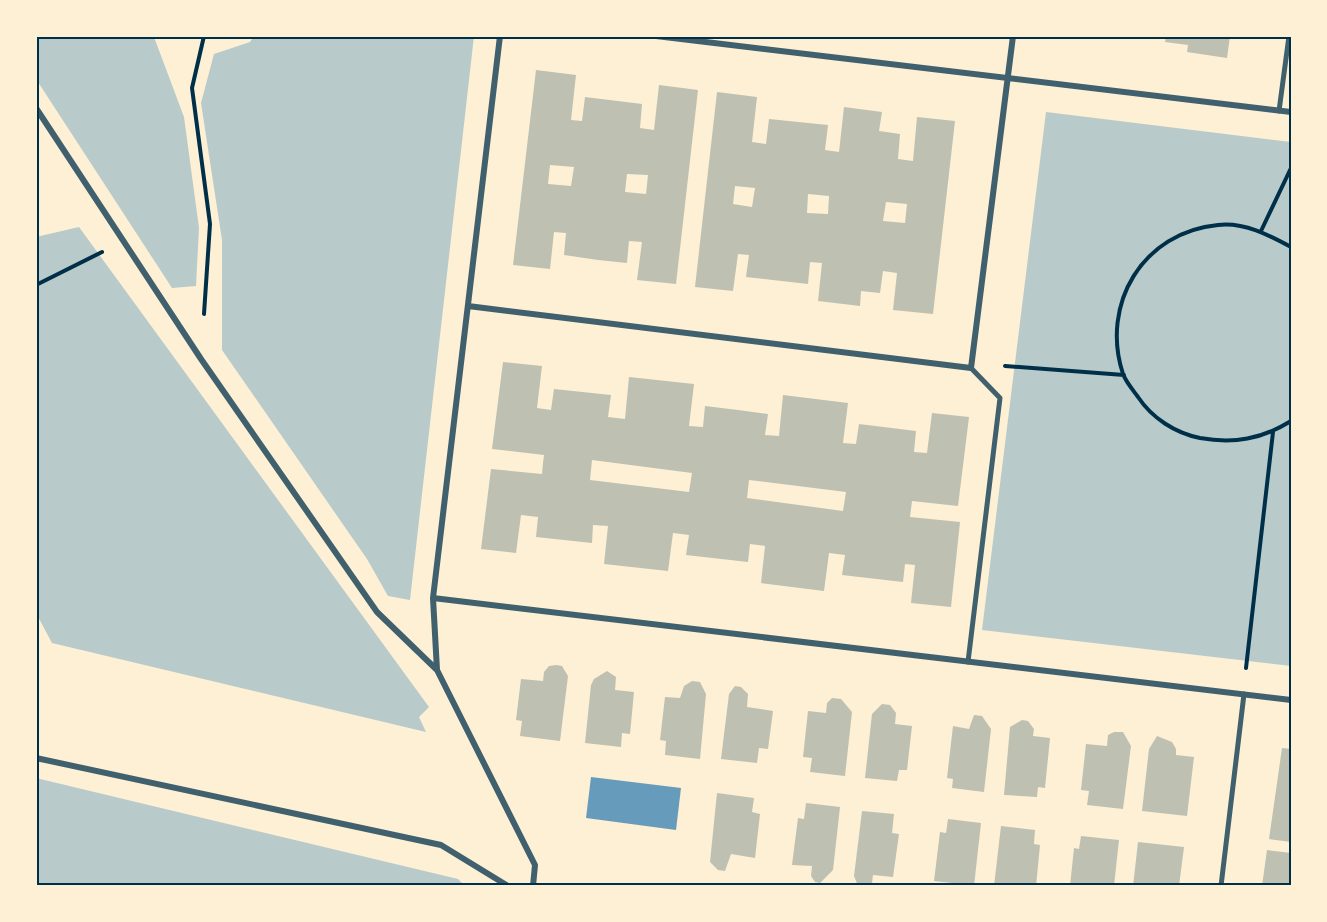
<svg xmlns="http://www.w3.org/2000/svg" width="1327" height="922" font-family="'Nunito Sans',sans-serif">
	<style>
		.green { fill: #b9caca }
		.water { fill: #669bbc }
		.building { fill: #bec0b2; fill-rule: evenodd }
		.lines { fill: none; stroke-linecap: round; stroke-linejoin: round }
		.path { stroke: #003049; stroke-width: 4 }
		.pedestrian { stroke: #3f606c; stroke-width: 5 }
		.minor { stroke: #3f606c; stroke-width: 6 }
		.neatline { fill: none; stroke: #003049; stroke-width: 2 }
	</style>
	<rect width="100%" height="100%" fill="#fdf0d5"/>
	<path class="green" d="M 36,36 L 154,37 L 184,117 L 199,228 L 196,286 L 172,288 L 36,79 Z
		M 254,36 L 474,36 L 410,600 L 388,596 L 367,559 L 222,350 L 222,240 L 201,103 L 214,54 L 250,42 Z
		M 1046,112 L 1291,142 L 1291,666 L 982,630 Z
		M 79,227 L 429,707 L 419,717 L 426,732 L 52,643 L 36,613 L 36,237 Z
		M 36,778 L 458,879 L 465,886 L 36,886 Z"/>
	<path class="water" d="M 591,777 L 681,788 L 676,830 L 586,818 Z"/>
	<path class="building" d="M 1166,36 L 1230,36 L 1227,58 L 1187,52 L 1188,45 L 1165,42 Z
		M 536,70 L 576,75 L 571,120 L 582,121 L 585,97 L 642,104 L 640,128 L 654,130 L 659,85 L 698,90 L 676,284 L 637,280 L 642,242 L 629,241 L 627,263 L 598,260 L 564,255 L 566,233 L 554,232 L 550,269 L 513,265 ZM 550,165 L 574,167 L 571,186 L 548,184 ZM 627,174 L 648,175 L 646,194 L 625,192 Z
		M 717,92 L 757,97 L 752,142 L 766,144 L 769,119 L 818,124 L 828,125 L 825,150 L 839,152 L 844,107 L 882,112 L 879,131 L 900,134 L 898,159 L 913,161 L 917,117 L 955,121 L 933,314 L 893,310 L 897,273 L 883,271 L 880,293 L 861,291 L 860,306 L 818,301 L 822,263 L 810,262 L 808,284 L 746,277 L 749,255 L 738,254 L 733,291 L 695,287 ZM 735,186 L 755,188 L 752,207 L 733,204 ZM 808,194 L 829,196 L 828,214 L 807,213 ZM 886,202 L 907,204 L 905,223 L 883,221 Z
		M 503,362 L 542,366 L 537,408 L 551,410 L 554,389 L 611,395 L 608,417 L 625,419 L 629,377 L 694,384 L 689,426 L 703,427 L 705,406 L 738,410 L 768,414 L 765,435 L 779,436 L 783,395 L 848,403 L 843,443 L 856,444 L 859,424 L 916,431 L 914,452 L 927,453 L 932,413 L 969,417 L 958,506 L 912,501 L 910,517 L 960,522 L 951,607 L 911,603 L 915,565 L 905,564 L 903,582 L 842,575 L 845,555 L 829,553 L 824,591 L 761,583 L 765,546 L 750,544 L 748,562 L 686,555 L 689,535 L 673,533 L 668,571 L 604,564 L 608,526 L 593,525 L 592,543 L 536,537 L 538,517 L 521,515 L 516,553 L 481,549 L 491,469 L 542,474 L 543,463 L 544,455 L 492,449 ZM 592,460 L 692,473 L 689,492 L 590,480 ZM 749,480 L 846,492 L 843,511 L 747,498 Z
		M 556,665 L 562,666 L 568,676 L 560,741 L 520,736 L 522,721 L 516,720 L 521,679 L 543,681 L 544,672 L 549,666 Z
		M 607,671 L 616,677 L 615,690 L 634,692 L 630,734 L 622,733 L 621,747 L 585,743 L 591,685 L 594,679 Z
		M 692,681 L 700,682 L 706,694 L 700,759 L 665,755 L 666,741 L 660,740 L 665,697 L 680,698 L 684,686 Z
		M 735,686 L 741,687 L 748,694 L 747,707 L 773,711 L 768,749 L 759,748 L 757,763 L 721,759 L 729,694 Z
		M 832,698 L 841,699 L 852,712 L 845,776 L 810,772 L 812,758 L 803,757 L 808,711 L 826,713 L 827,703 Z
		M 882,704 L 890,705 L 896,713 L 895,724 L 912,726 L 907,770 L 899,770 L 897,781 L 865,778 L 872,714 Z
		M 974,715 L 982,716 L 991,729 L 984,792 L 952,788 L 953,779 L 947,778 L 953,726 L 969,729 Z
		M 1022,720 L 1028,721 L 1034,729 L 1033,736 L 1050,738 L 1045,788 L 1038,787 L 1037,797 L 1004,795 L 1010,727 Z
		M 1114,732 L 1123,732 L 1131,746 L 1123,809 L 1087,805 L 1089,791 L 1081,790 L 1086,744 L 1107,746 L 1108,735 Z
		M 1157,736 L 1172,742 L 1176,749 L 1176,755 L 1194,757 L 1187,816 L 1142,811 L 1149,749 Z
		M 1282,748 L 1291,749 L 1291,842 L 1269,839 Z
		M 717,793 L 754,798 L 752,812 L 760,814 L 755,858 L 731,854 L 725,871 L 718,870 L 710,862 Z
		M 806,803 L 840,807 L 833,870 L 820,883 L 815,882 L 811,876 L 812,866 L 792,865 L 798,818 L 804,819 Z
		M 862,811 L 894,814 L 892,833 L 899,834 L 893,877 L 873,875 L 872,883 L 868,886 L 858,886 L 854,876 Z
		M 948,819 L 981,823 L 974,886 L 952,886 L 952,883 L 934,881 L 940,832 L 946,833 Z
		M 1001,826 L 1035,830 L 1034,844 L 1040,845 L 1036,886 L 994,886 Z
		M 1081,836 L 1119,840 L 1114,886 L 1070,886 L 1074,848 L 1079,849 Z
		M 1138,842 L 1184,847 L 1179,886 L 1133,886 Z
		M 1267,850 L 1291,853 L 1291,886 L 1262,886 Z"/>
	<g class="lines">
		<path class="path" d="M 1261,231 L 1291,168
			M 1291,247 C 1269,235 1244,222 1218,225 C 1143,232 1100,304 1123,374 C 1126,382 1133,390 1138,397 C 1152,418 1175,433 1200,438 C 1234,444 1262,439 1291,421
			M 36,285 L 102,252
			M 204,314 L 210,224 L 192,88 L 204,36
			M 1005,366 L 1124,375
			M 1246,668 L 1273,432"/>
		<path class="pedestrian" d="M 1279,111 L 1289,36
			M 968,662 L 1000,398 L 971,368
			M 1221,886 L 1244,694"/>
		<path class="minor" d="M 500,36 L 433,598 L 437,670 L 535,865 L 533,886
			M 656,36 L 1291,112
			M 36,108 L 201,359 L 377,612 L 437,670
			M 468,306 L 971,368 L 1013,36
			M 433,598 L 1291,700
			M 36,758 L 441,845 L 508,886"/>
	</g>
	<rect width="1327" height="922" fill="none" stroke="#fdf0d5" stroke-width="75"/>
	<rect x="38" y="38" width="1252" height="846" class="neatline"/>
</svg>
